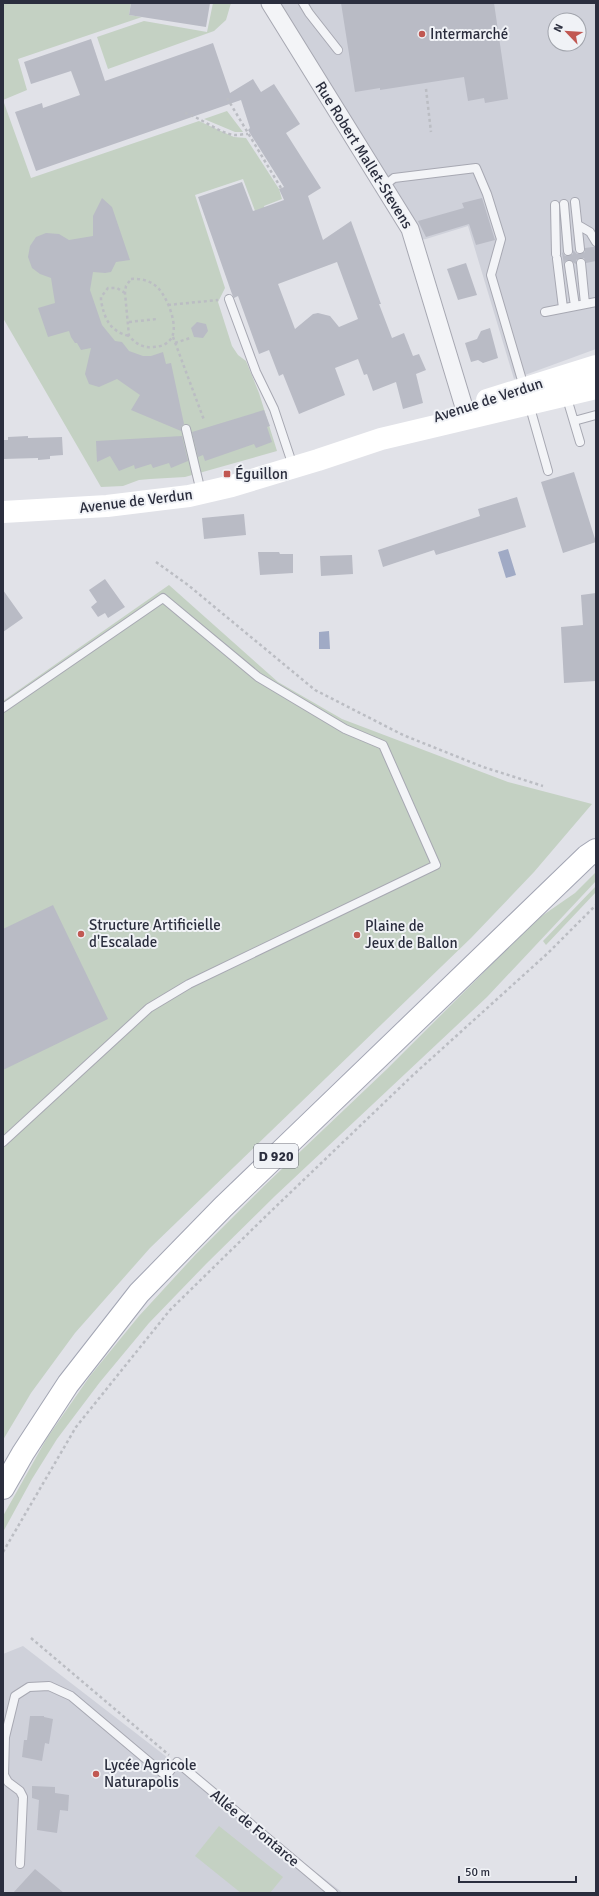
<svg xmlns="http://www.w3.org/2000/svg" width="599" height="1896" font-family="Signika,sans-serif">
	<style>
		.built { fill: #cfd1da; fill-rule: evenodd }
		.green { fill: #c4d1c3 }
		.water { fill: #a0aac5 }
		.building { fill: #b9bbc5; fill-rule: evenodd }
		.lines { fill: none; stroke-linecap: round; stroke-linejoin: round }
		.service-casing { stroke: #a7a8b2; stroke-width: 10 }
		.minor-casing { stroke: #a7a8b2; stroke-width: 19 }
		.primary-casing { stroke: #a2a5b3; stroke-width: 24 }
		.path { stroke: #bbbdc3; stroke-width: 2.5; stroke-dasharray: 3 3; stroke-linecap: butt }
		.service { stroke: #f3f4f7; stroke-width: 8 }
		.minor { stroke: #f3f4f7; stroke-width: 17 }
		.secondary { stroke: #fff; stroke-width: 22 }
		.primary { stroke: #fff; stroke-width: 22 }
		.poi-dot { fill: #c15852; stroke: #f0f2f6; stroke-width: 1.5 }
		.labels { text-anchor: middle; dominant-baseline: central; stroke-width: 4; stroke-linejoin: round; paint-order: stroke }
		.shield { fill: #f0f2f6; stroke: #666975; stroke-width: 1 }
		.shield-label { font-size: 14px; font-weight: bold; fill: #2b2e3e }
		.poi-label { font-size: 15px; fill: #2b2e3e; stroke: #f0f2f6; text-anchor: start }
		.street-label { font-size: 15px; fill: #2b2e3e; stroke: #f0f2f6 }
	</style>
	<rect width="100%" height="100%" fill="#e1e2e8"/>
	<path class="built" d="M 262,3 L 596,3 L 596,349 L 514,379 L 468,226 L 426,239 L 406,242 L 396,220 ZM 555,20 L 579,20 L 579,44 L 555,44 Z
		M 23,1646 L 343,1893 L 3,1893 L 3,1654 Z"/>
	<path class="green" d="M 3,3 L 131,3 L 129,15 L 142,17 L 18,59 L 27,90 L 3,100 L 31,178 L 199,121 L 234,137 L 246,138 L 279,189 L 282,199 L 264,206 L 271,228 L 269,248 L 243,179 L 195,195 L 225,288 L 218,302 L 232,346 L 238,355 L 246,361 L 259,393 L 277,451 L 185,477 L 150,479 L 139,480 L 123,486 L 101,487 L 3,318 Z
		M 213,3 L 231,3 L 226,20 L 214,31 L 108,69 L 97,37 L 144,21 L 207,32 Z
		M 227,111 L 243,132 L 235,132 L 204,119 Z
		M 169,585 L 278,682 L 342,719 L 508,782 L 592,804 L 534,872 L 471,938 L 150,1248 L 75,1333 L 31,1393 L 3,1440 L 3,701 Z
		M 596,872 L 596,881 L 487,997 L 275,1196 L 206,1264 L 149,1323 L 100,1382 L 57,1439 L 32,1479 L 3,1532 L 3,1516 L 47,1438 L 90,1376 L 139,1316 L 196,1254 L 264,1186 L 387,1069 L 536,920 L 575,893 Z
		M 596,886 L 596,892 L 546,945 L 543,941 Z
		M 219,1826 L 283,1877 L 270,1893 L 241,1893 L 195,1856 Z"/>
	<path class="water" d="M 508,549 L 516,575 L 506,578 L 498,552 Z
		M 329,631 L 330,649 L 319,649 L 319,632 Z"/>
	<path class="building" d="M 131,3 L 210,3 L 206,27 L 129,15 Z
		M 341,3 L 494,3 L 508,99 L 485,103 L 484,98 L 468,101 L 464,77 L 380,90 L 380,88 L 355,92 Z
		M 91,39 L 105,81 L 213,43 L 230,93 L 253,79 L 261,92 L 274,84 L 300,124 L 286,133 L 321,188 L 308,196 L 323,240 L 351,221 L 381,304 L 379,304 L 392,338 L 404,333 L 413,356 L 419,354 L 426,370 L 416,374 L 423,403 L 403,409 L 396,382 L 373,391 L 367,374 L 364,375 L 358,359 L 335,368 L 345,395 L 299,414 L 283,374 L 279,376 L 269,350 L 259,354 L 238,296 L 234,298 L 232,294 L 198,197 L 242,182 L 253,211 L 284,200 L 279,189 L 284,187 L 248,130 L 250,128 L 241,100 L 36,171 L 15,112 L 42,103 L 43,108 L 80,95 L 71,71 L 31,84 L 24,62 ZM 337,262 L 358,319 L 339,327 L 330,316 L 318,313 L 313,314 L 295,329 L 278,284 Z
		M 102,198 L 112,207 L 130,260 L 116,262 L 111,272 L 105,273 L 93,272 L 90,290 L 102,325 L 115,341 L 122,342 L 129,351 L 143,356 L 151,356 L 163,352 L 166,364 L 171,363 L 184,424 L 181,427 L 181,431 L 131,410 L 140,395 L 117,379 L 99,387 L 89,384 L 85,374 L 91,348 L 81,350 L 77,343 L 75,343 L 71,337 L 69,331 L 48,337 L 38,308 L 55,303 L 51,278 L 40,274 L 32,268 L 28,257 L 30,246 L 36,237 L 46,233 L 59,234 L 69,240 L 93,236 L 93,216 Z
		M 482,198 L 495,240 L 476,245 L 469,224 L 426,237 L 418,221 L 464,208 L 462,203 Z
		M 593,247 L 596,247 L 596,261 L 586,263 L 584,258 L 580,258 L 576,260 L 576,264 L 569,260 L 565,261 L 564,265 L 562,252 L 565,256 L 569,256 L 573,254 L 573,250 L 577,254 L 581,254 L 585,252 L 585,248 Z
		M 466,263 L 477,295 L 458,300 L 447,269 Z
		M 197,322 L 206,324 L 208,331 L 203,338 L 194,337 L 191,328 Z
		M 490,328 L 498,358 L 483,363 L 478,360 L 471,362 L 465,343 L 477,339 L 481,331 Z
		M 264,410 L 270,426 L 267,427 L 272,442 L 256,448 L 254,444 L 205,461 L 203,455 L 198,457 L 192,432 Z
		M 28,436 L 28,438 L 62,437 L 63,455 L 50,456 L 50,459 L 38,460 L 38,458 L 3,459 L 3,440 L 8,440 L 8,437 Z
		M 182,436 L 188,461 L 171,468 L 169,463 L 153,468 L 151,464 L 135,469 L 134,465 L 119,471 L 110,456 L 97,462 L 96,441 Z
		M 574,472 L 596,542 L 563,553 L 541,482 Z
		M 517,497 L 526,527 L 436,555 L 434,550 L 383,567 L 378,550 L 480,516 L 478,509 Z
		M 244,514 L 246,535 L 204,539 L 202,518 Z
		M 258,552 L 279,552 L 280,554 L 293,554 L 293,573 L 260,575 Z
		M 352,555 L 353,574 L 321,576 L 320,556 Z
		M 105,579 L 125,607 L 108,618 L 105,613 L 98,617 L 91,607 L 97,602 L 89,590 Z
		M 3,590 L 23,618 L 3,632 Z
		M 596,593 L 596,681 L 564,683 L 561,627 L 583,625 L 581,595 Z
		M 53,905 L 108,1019 L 3,1070 L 3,929 Z
		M 30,1716 L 44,1716 L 44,1717 L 53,1719 L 49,1744 L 45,1743 L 42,1761 L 22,1757 L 24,1740 L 27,1740 Z
		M 32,1786 L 55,1787 L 55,1793 L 69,1795 L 68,1811 L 60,1810 L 57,1833 L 37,1830 L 39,1800 L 32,1798 Z
		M 35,1869 L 64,1893 L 13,1893 Z"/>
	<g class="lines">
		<g class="service-casing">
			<path id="service" d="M 303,3 L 309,13 L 338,50
				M 384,186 L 394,178 L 476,168 L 487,194 L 501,239 L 491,275 L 524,387
				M 575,202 L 580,249
				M 564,204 L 568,251
				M 555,205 L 556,254
				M 578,225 L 590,232 L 596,242
				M 557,259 L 563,308
				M 581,263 L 585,304
				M 569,265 L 575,306
				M 229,299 L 256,372 L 274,409 L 293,466
				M 545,312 L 596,302
				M 566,395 L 580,442
				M 529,404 L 548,471
				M 574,421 L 596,415
				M 186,429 L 201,492
				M 3,708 L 163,598 L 258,677 L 345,729 L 383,745 L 436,865 L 189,984 L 149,1008 L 3,1142
				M 20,1864 L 23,1797 L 20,1791 L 8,1782 L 4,1775 L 5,1737 L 15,1696 L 29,1687 L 49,1686 L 71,1696 L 166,1776 L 177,1762 L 333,1893"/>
		</g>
		<g class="minor-casing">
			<path id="minor" d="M 270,3 L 410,229 L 464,407"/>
		</g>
		<g class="primary-casing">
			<path id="primary" d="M 3,1488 L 23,1453 L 68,1384 L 139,1293 L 223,1207 L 587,856 L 596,850"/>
		</g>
		<path class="path" d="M 426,89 L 431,132
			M 227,98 L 281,188
			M 185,113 C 200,117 220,134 235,135 C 239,135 244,134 248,134
			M 131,279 C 141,278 152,281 159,289 C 168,299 180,329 170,340 C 166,345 159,347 153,347 C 143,348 136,344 129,336 L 125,293 L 126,286 Z
			M 125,293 L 117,288 L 108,288 L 101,297 L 101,301 C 105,320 110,331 129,336
			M 168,305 L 218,300
			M 129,322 L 157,319
			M 173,337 L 204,420
			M 175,343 L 190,338
			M 156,562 L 188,585 L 315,690 L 403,735 L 483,767 L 543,786
			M 3,1552 L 76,1427 L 170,1310 L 266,1216 L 412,1076 L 548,953 L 596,905
			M 31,1638 L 169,1755"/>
		<use href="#service" class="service"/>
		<use href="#minor" class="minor"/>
		<path class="secondary" d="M 487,400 L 596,366
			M 3,512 L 107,506 L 189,496 L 232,486 L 318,460 L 381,439 L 596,388"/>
		<use href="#primary" class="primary"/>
	</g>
	<g class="poi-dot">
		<circle cx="422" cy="34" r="4"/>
		<rect x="223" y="470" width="8" height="8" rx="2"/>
		<circle cx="81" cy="934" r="4"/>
		<circle cx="357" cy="935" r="4"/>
		<circle cx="96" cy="1774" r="4"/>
	</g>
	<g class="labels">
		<rect class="shield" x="254" y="1144" width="44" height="24" rx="3"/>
		<g class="shield-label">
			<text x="276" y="1156">D 920</text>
		</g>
		<g class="poi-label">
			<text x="430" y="34">Intermarché</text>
			<text x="235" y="474">Éguillon</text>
			<text x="89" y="925">Structure Artificielle<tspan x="89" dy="17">d'Escalade</tspan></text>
			<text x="365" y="926">Plaine de<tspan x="365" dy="17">Jeux de Ballon</tspan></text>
			<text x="104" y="1765">Lycée Agricole<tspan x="104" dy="17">Naturapolis</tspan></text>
		</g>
		<g class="street-label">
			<text transform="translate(364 155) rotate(58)">Rue Robert Mallet-Stevens</text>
			<text transform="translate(488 400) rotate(-18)">Avenue de Verdun</text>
			<text transform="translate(136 501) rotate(-7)">Avenue de Verdun</text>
			<text transform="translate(255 1828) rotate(40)">Allée de Fontarce</text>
		</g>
	</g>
	<rect width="599" height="1896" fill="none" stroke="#2b2e3e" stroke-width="8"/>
	<g transform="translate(567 32) rotate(295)"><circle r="19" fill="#f0f2f6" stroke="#a1a4ac"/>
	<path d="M0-3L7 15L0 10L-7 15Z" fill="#c15852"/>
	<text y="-6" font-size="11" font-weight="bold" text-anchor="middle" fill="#2b2e3e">N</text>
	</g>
	<path d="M459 1876v6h117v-6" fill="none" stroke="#2b2e3e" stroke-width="2"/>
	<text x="465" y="1876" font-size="12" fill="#2b2e3e" stroke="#f0f2f6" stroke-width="3" paint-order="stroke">50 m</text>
</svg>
